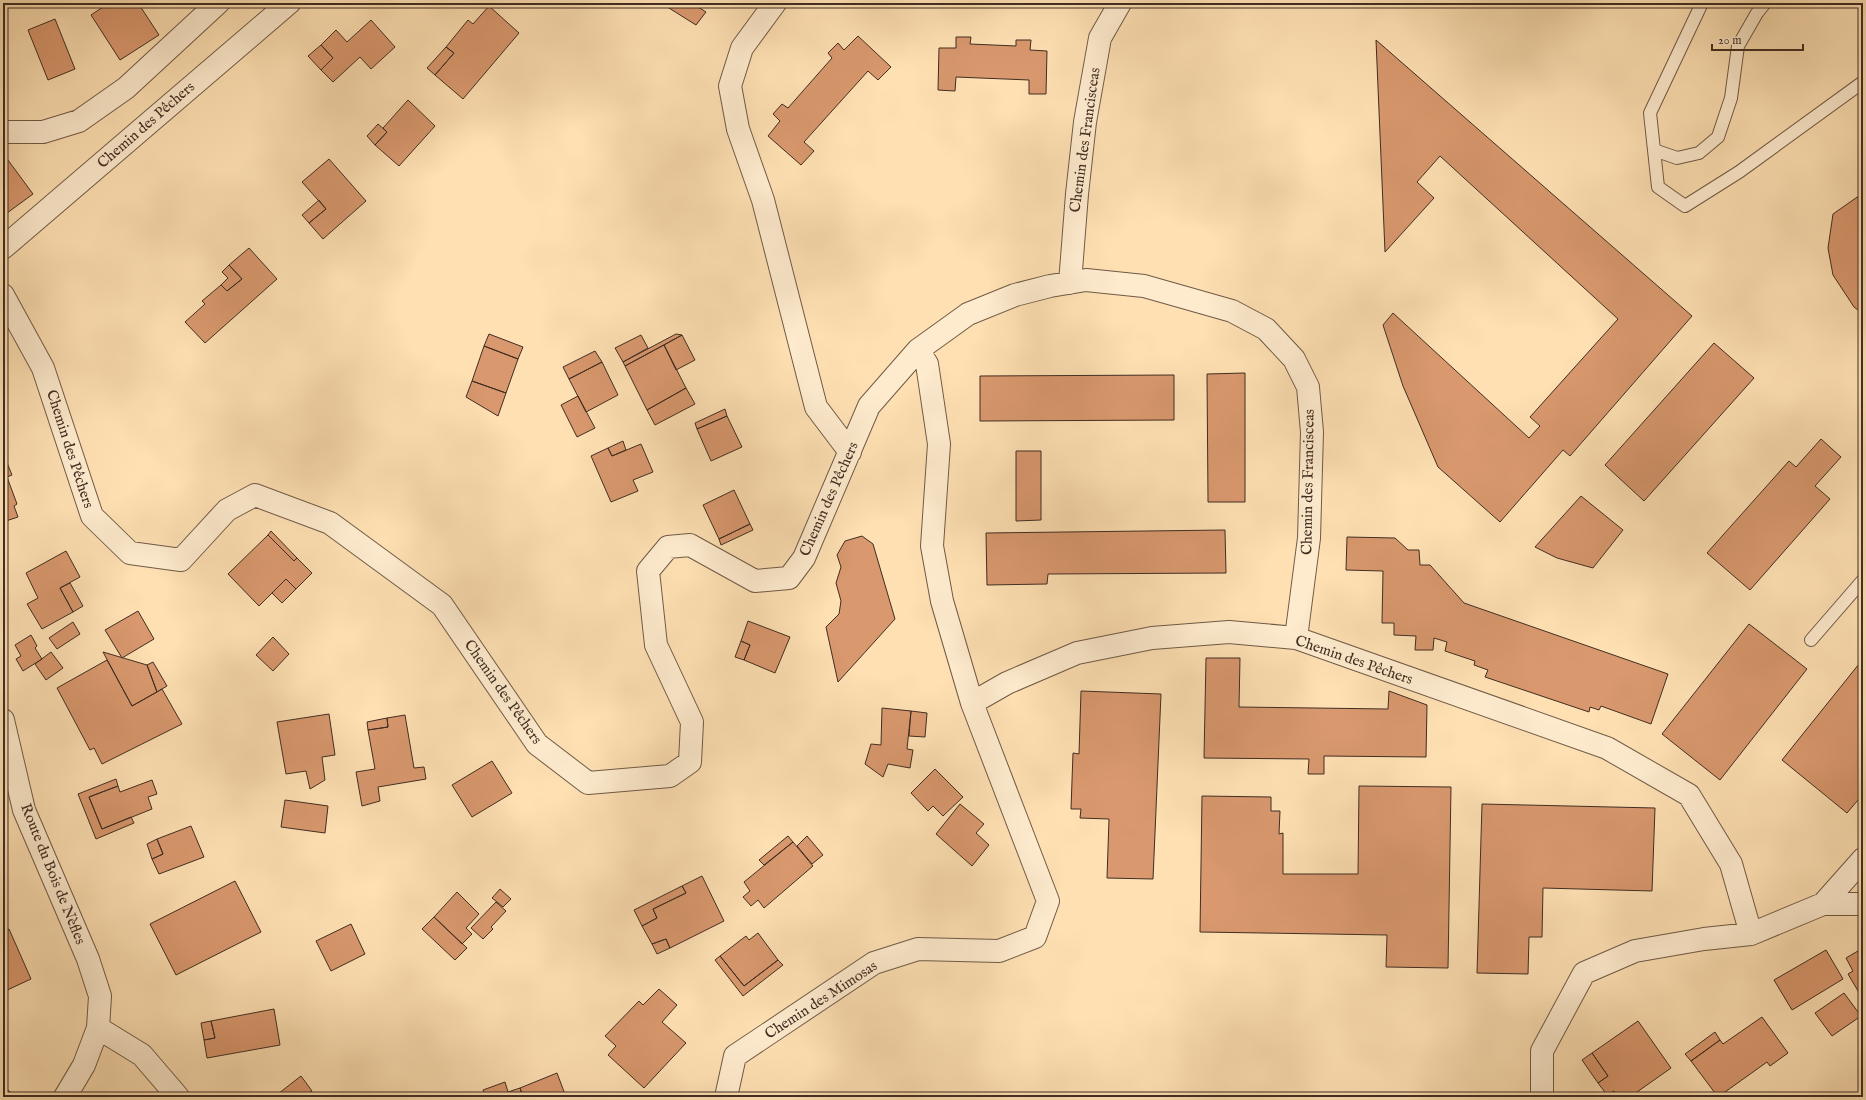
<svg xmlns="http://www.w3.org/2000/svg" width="1866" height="1100" font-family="'IM FELL English',serif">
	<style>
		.building { fill: #d9986e; stroke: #402d22 }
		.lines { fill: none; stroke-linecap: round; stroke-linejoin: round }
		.lane-casing { stroke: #705a46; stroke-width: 14 }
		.street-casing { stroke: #705a46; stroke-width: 24 }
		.lane { stroke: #feebce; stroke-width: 12 }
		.street { stroke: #feebce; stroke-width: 22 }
		.labels { text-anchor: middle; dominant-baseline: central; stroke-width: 4; stroke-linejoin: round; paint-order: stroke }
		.street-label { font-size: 15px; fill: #402d22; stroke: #feebce }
	</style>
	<rect width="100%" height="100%" fill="#fee0b3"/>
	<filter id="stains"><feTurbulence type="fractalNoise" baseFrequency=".005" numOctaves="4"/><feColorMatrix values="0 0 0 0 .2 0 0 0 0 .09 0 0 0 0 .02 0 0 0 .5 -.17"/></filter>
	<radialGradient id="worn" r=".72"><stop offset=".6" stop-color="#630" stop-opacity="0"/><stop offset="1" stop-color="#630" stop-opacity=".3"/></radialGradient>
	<path class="building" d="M 109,3 L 138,3 L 159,35 L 120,60 L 91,15 Z
		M 661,3 L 696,3 L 695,5 L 706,12 L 696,25 Z
		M 489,6 L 519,33 L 463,99 L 435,75 L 454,53 L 446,47 L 468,20 L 473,24 Z
		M 55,19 L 75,69 L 48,80 L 28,30 Z
		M 371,20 L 395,47 L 371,69 L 360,57 L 333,82 L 321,70 L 333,58 L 321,45 L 336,30 L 347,42 Z
		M 858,36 L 891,67 L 878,80 L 868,71 L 804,142 L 814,151 L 801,165 L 768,136 L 780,121 L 773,114 L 782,104 L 788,108 L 832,58 L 828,53 L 838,43 L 844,50 Z
		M 956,37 L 971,37 L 970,44 L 1016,46 L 1016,40 L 1031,40 L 1030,50 L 1047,51 L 1046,94 L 1029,94 L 1029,80 L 956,77 L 955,91 L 938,90 L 939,48 L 956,48 Z
		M 1376,40 L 1692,316 L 1570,456 L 1563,450 L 1500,522 L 1438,467 L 1403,386 L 1383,325 L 1393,313 L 1529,438 L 1540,426 L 1530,417 L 1618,319 L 1440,156 L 1417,182 L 1434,198 L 1385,252 Z
		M 321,45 L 333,58 L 321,70 L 308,56 Z
		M 446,47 L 454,53 L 435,75 L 427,68 Z
		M 408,100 L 435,126 L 399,166 L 375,145 L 387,132 L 383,128 Z
		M 378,124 L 387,132 L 375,145 L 367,136 Z
		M 5,156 L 33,194 L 3,216 L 3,157 Z
		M 329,159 L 366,201 L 323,239 L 309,223 L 326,209 L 302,182 Z
		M 1863,193 L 1863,314 L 1854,307 L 1833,275 L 1828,248 L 1833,214 Z
		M 319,200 L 326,209 L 309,223 L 302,215 Z
		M 249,248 L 277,279 L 205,343 L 185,322 L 205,304 L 202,301 L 221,285 L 227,291 L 242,279 L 229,265 Z
		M 229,265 L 242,279 L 227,291 L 221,285 L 228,278 L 222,272 Z
		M 489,334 L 523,347 L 518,359 L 484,346 Z
		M 676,334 L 682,335 L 625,366 L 623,362 Z
		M 641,335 L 648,348 L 623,362 L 615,348 Z
		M 682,335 L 695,360 L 676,370 L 664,345 Z
		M 1714,343 L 1754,378 L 1644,501 L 1605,465 Z
		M 664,345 L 686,388 L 647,410 L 625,366 Z
		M 484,346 L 518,359 L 506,393 L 472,381 Z
		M 595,351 L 602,362 L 569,379 L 563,367 Z
		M 602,362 L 618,395 L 586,412 L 569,379 Z
		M 1245,373 L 1245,502 L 1208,502 L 1207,374 Z
		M 1174,375 L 1174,420 L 980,421 L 980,376 Z
		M 472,381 L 506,393 L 498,416 L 466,397 Z
		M 686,388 L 695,404 L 655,425 L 647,410 Z
		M 578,396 L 595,428 L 577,437 L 561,405 Z
		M 725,409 L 727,416 L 697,429 L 695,423 Z
		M 727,416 L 742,447 L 711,461 L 697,429 Z
		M 1821,439 L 1841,457 L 1815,486 L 1830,499 L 1750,590 L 1707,553 L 1789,461 L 1796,467 Z
		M 623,441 L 626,450 L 612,456 L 608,448 Z
		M 641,444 L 653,472 L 633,480 L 638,491 L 611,502 L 591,456 L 608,448 L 612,456 Z
		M 1016,451 L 1041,451 L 1041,520 L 1016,521 Z
		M 3,453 L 12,475 L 7,477 L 17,504 L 14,506 L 18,517 L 3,522 Z
		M 734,490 L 750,524 L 719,539 L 703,505 Z
		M 1581,496 L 1623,530 L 1593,568 L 1557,558 L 1535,547 Z
		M 750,524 L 753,530 L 721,545 L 719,539 Z
		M 1225,530 L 1226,573 L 1048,574 L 1047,584 L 987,585 L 986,533 Z
		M 271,531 L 297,558 L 294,561 L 268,535 Z
		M 268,535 L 294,561 L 297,558 L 312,573 L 296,589 L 286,579 L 259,606 L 228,574 Z
		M 862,536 L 873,544 L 895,619 L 838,682 L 826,627 L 839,614 L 841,601 L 836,583 L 841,567 L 837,555 L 845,541 Z
		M 1347,537 L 1395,538 L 1408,550 L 1419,550 L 1420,565 L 1430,565 L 1464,603 L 1668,674 L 1651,724 L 1601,706 L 1599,710 L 1590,707 L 1589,712 L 1485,677 L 1488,670 L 1474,665 L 1475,661 L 1445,651 L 1447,642 L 1434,638 L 1433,650 L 1415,650 L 1416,636 L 1394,635 L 1394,623 L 1382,623 L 1383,571 L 1346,570 Z
		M 66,551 L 80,577 L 60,588 L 73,612 L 42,629 L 27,604 L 38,598 L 26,573 Z
		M 286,579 L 296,589 L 282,603 L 272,593 Z
		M 70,583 L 83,606 L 73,612 L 60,588 Z
		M 138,611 L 154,639 L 122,658 L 105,630 Z
		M 748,621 L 790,637 L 775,673 L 744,660 L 750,645 L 741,641 Z
		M 73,622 L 80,634 L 57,649 L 49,638 Z
		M 1749,624 L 1807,669 L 1720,780 L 1662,734 Z
		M 31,635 L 37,646 L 35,648 L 42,659 L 23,671 L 16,659 L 21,656 L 15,645 Z
		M 273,637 L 289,654 L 273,671 L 256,655 Z
		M 741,641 L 750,645 L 744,660 L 735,657 Z
		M 51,652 L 63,668 L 46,680 L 35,664 Z
		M 103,652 L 147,665 L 157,692 L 132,706 Z
		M 1206,658 L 1240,658 L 1239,707 L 1388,709 L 1389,691 L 1427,705 L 1426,757 L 1324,756 L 1324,774 L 1308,774 L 1309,759 L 1204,758 Z
		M 1863,659 L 1863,794 L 1847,813 L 1782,760 Z
		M 107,660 L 132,706 L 162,689 L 182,724 L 102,764 L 94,748 L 90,750 L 57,688 Z
		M 153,662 L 167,686 L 157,692 L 147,665 Z
		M 1081,691 L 1161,694 L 1153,879 L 1107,878 L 1109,819 L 1080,818 L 1081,809 L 1071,809 L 1073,753 L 1079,754 Z
		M 882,708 L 911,711 L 907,749 L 913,750 L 910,768 L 888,764 L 883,777 L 865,764 L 871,744 L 881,745 Z
		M 911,711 L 927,713 L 925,737 L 909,736 Z
		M 329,714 L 335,755 L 322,757 L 325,780 L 310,789 L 306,771 L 286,774 L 277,722 Z
		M 405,715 L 414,768 L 424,767 L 426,779 L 378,787 L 380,801 L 362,806 L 356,772 L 375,769 L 368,730 L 388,727 L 387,718 Z
		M 387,718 L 388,727 L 368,730 L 367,722 Z
		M 492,761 L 512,793 L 472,817 L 452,785 Z
		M 935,769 L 963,797 L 943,816 L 933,806 L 928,811 L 911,793 Z
		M 116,779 L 118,786 L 89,797 L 102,829 L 131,817 L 134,823 L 96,839 L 78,794 Z
		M 152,780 L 157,794 L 148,797 L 152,809 L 102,829 L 89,797 L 118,786 L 120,792 Z
		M 1359,786 L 1451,787 L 1448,968 L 1386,967 L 1387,935 L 1200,932 L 1202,796 L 1271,797 L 1271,811 L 1280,811 L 1279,834 L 1283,833 L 1283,874 L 1358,874 Z
		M 285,800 L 328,806 L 325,833 L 281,827 Z
		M 960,804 L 984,824 L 976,833 L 989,845 L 972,866 L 936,834 Z
		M 1482,804 L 1655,808 L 1652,891 L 1543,888 L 1542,937 L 1529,937 L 1528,974 L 1477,973 Z
		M 191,826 L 204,857 L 159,874 L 152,859 L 163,854 L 157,839 Z
		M 788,836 L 793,842 L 764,865 L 759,860 Z
		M 807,836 L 823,855 L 812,864 L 797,846 Z
		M 157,839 L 163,854 L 152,859 L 147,844 Z
		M 793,842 L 813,866 L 764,908 L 758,900 L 751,906 L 743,897 L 750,891 L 744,882 Z
		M 702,876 L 724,921 L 670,948 L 666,939 L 652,944 L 642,926 L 657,918 L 653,909 L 686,893 L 682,886 Z
		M 235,881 L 261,932 L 176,975 L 150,924 Z
		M 682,886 L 686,893 L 653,909 L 657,918 L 642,926 L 634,910 Z
		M 500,889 L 511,899 L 503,907 L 492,898 Z
		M 457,892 L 479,914 L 466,928 L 472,934 L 462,944 L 434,917 Z
		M 496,902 L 506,911 L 491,927 L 493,929 L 483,939 L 471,928 Z
		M 434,917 L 467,948 L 455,960 L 422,929 Z
		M 351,924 L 365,954 L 331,971 L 316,941 Z
		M 9,929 L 31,979 L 3,992 L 3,932 Z
		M 758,933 L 778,960 L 744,986 L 720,956 L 746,936 L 749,940 Z
		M 666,939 L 670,948 L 657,954 L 652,944 Z
		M 1863,948 L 1863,995 L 1861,996 L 1848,974 L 1853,971 L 1846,958 Z
		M 1826,950 L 1843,979 L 1792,1010 L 1774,980 Z
		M 720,956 L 744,986 L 778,960 L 783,965 L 743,996 L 715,960 Z
		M 659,989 L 677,1005 L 662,1022 L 686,1043 L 644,1088 L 608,1055 L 616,1046 L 605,1036 L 639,1001 L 643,1005 Z
		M 1844,993 L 1861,1016 L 1832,1036 L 1815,1013 Z
		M 274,1009 L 280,1045 L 207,1058 L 204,1040 L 215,1038 L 211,1021 Z
		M 1762,1017 L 1788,1053 L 1770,1066 L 1767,1062 L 1718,1097 L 1691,1061 L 1720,1040 L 1723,1044 Z
		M 211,1021 L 215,1038 L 204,1040 L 201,1023 Z
		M 1638,1021 L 1671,1068 L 1630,1097 L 1618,1097 L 1614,1091 L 1607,1095 L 1598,1083 L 1608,1076 L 1592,1053 Z
		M 1715,1032 L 1720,1040 L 1691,1061 L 1685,1054 Z
		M 1592,1053 L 1608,1076 L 1598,1083 L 1582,1060 Z
		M 557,1073 L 566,1097 L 523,1097 L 520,1088 Z
		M 301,1076 L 312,1091 L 304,1097 L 274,1097 Z
		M 505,1082 L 508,1092 L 520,1088 L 523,1097 L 485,1097 L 483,1090 Z
		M 3,1086 L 15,1096 L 3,1097 Z"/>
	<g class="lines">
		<g class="lane-casing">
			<path id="lane" d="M 1702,3 L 1650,113 L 1658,187 L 1685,206 L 1739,172 L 1863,82
				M 1654,150 L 1677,158 L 1699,153 L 1718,137 L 1731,98 L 1738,46 L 1757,13 L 1765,3
				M 1811,640 L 1863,580"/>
		</g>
		<g class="street-casing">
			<path id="street" d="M 775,3 L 742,48 L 730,86 L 738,129 L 763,200 L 816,407 L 850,452
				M 3,132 L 43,132 L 79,121 L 126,88 L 218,3
				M 3,248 L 289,3
				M 1070,283 L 1077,194 L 1085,122 L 1100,38 L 1120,3
				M 3,295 L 43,368 L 92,516 L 130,553 L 181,560 L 227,510 L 255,495 L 330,523 L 442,605 L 537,744 L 588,783 L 670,776 L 690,762 L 692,722 L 656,645 L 648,571 L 668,547 L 690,545 L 755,581 L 789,578 L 804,558 L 869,406 L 918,350 L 968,314 L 1015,295 L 1050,286 L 1086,280 L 1144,286 L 1232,311 L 1266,329 L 1294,359 L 1308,387 L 1312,432 L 1309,538 L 1296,638
				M 972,703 L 1007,683 L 1077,653 L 1152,638 L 1229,632 L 1296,638 L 1607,748 L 1689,795 L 1731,864 L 1751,934 L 1704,939 L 1635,951 L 1584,973 L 1542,1051 L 1542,1097
				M 3,720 L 24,810 L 88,959 L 100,996 L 98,1028 L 84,1065 L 65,1097
				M 1823,904 L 1863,859
				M 1751,934 L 1823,904 L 1863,904
				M 98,1028 L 142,1055 L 178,1097
				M 726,1097 L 735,1056 L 874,963 L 918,949 L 999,951 L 1035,937 L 1048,901 L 972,703 L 942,601 L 932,546 L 939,444 L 927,364 L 918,350"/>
		</g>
		<use href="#lane" class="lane"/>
		<use href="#street" class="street"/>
	</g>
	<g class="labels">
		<g class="street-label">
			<text transform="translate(146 125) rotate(-41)">Chemin des Pêchers</text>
			<text transform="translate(1085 140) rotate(-82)">Chemin des Francisceas</text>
			<text transform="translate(70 449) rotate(72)">Chemin des Pêchers</text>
			<text transform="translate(1308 482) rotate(-89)">Chemin des Francisceas</text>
			<text transform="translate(829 499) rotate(-66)">Chemin des Pêchers</text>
			<text transform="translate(1354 660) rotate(19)">Chemin des Pêchers</text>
			<text transform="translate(503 692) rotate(55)">Chemin des Pêchers</text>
			<text transform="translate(53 874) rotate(68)">Route du Bois de Nèfles</text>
			<text transform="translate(821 1000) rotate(-33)">Chemin des Mimosas</text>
		</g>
	</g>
	<rect width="1866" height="1100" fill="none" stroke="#fee0b3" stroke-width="16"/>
	<rect x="4" y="4" width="1858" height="1092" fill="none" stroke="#402d22" stroke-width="2"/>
	<rect x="8" y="8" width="1850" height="1084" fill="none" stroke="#402d22"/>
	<path d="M1712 44v6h91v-6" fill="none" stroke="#402d22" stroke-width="2"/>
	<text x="1718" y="44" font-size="12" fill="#402d22" stroke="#feebce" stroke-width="3" paint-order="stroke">20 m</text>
	<rect width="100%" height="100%" filter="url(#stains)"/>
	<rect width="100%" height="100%" fill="url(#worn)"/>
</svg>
